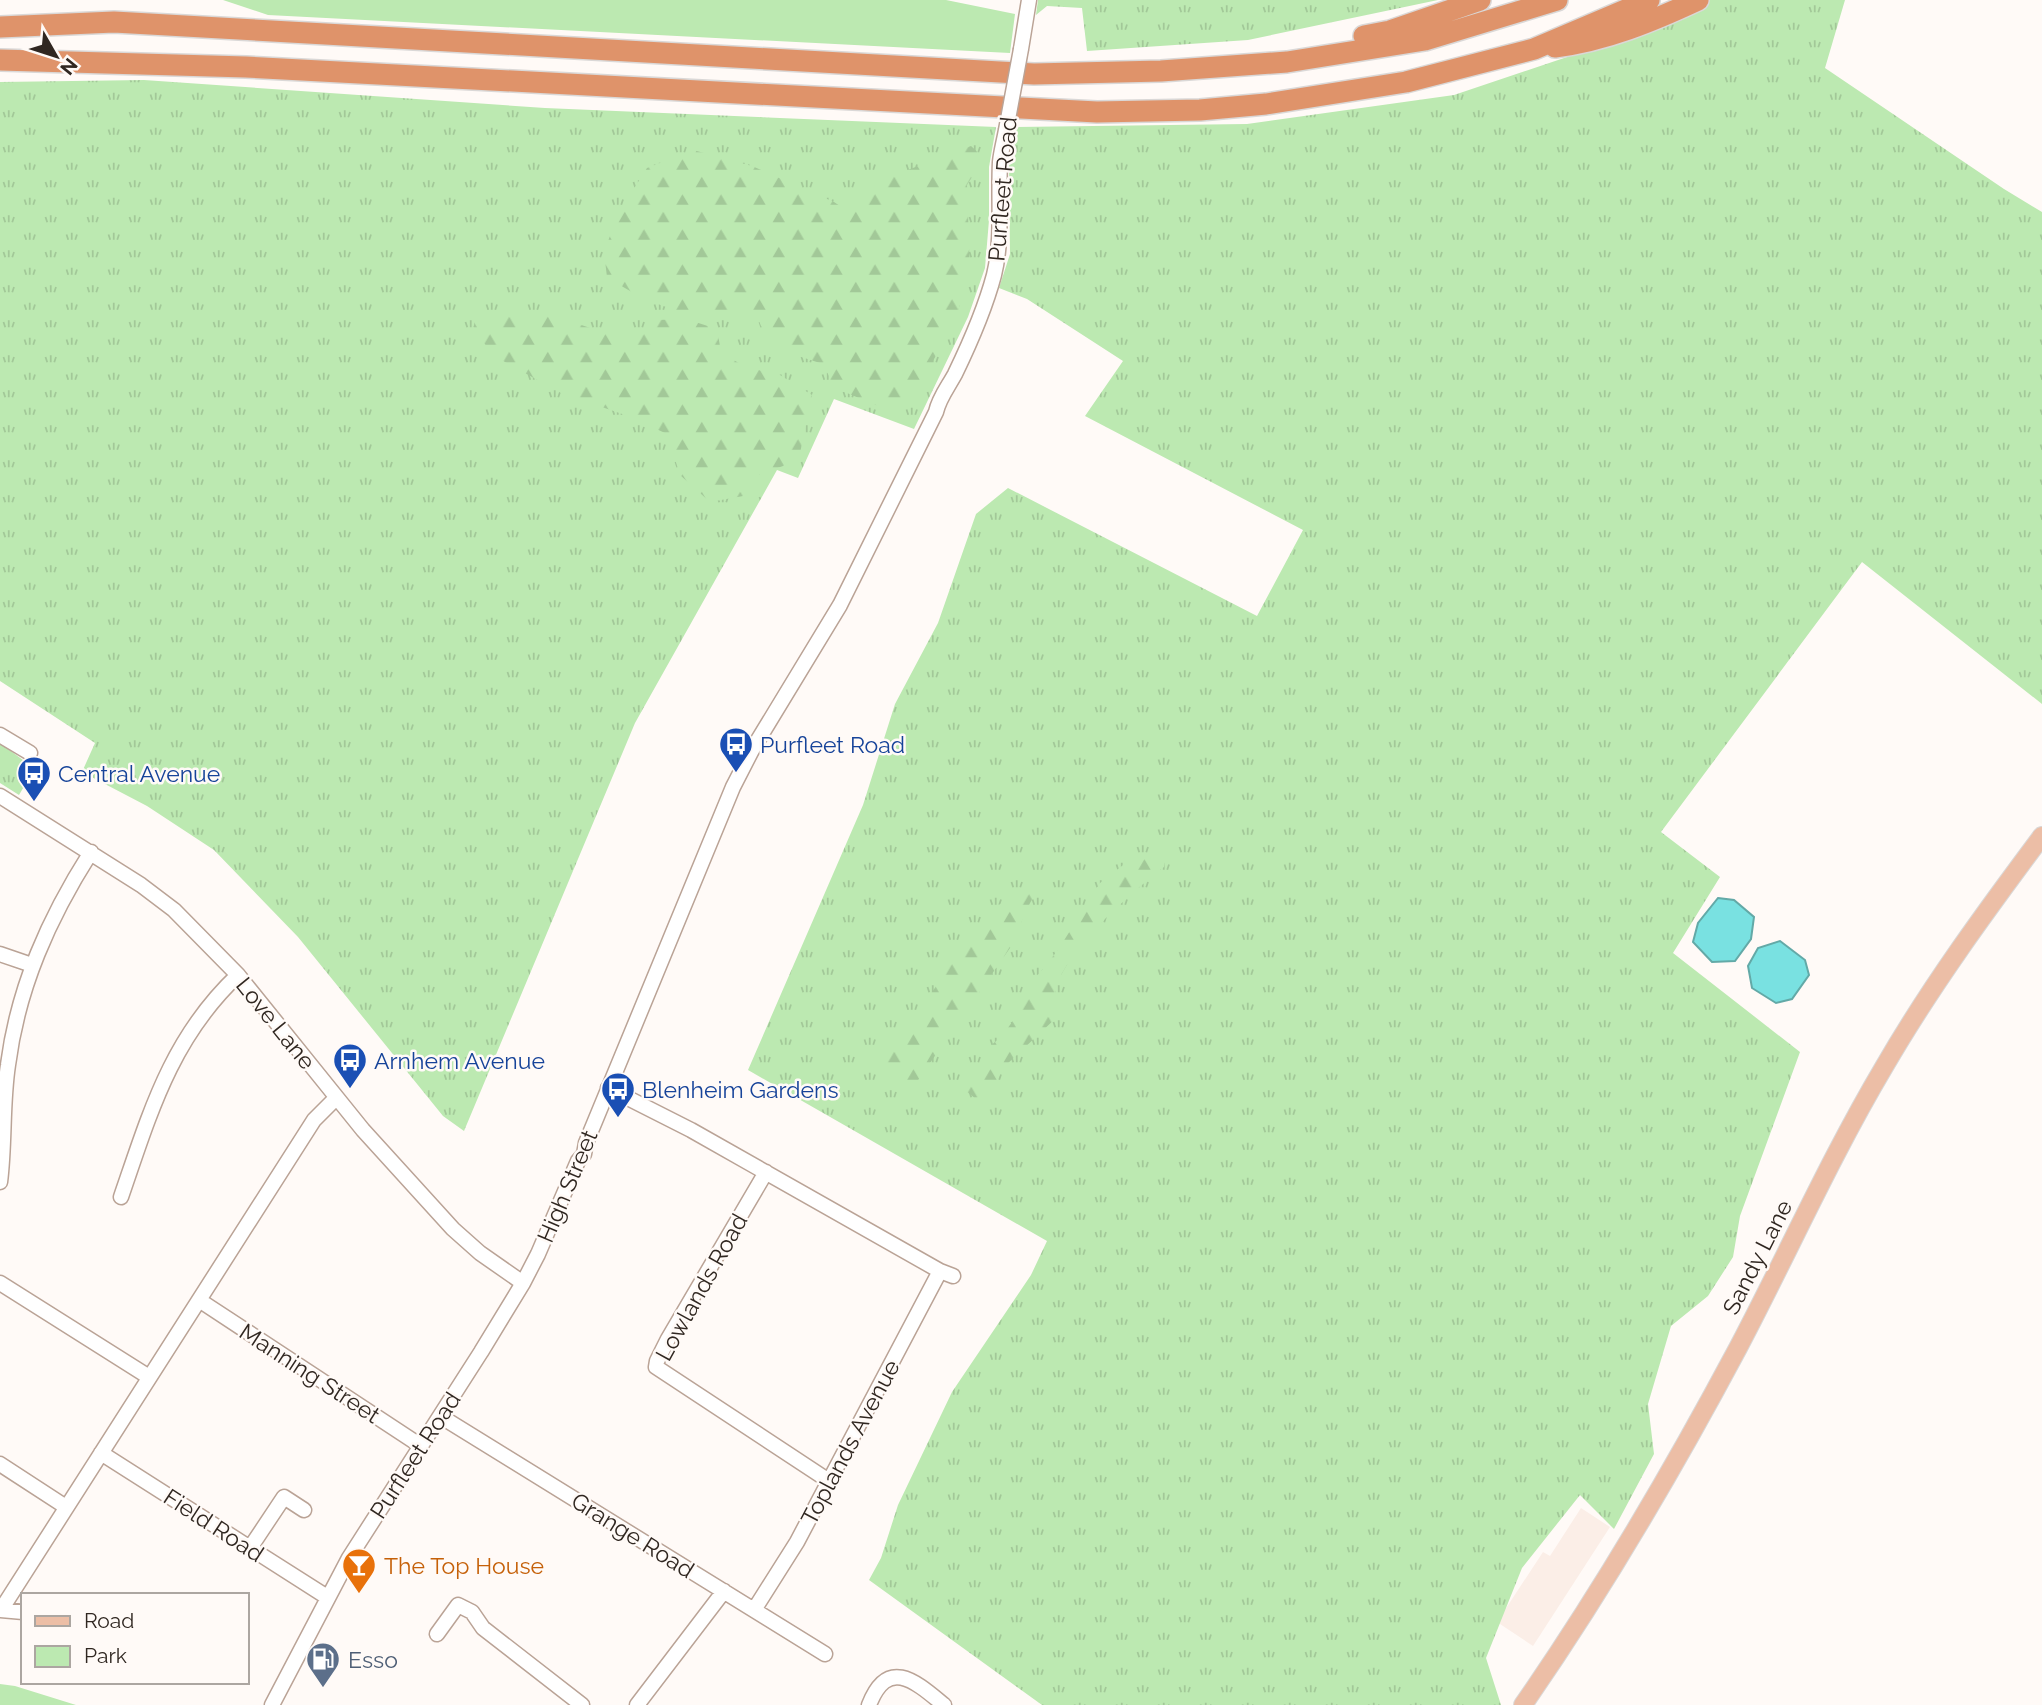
<svg xmlns="http://www.w3.org/2000/svg" width="2042" height="1705" font-family="Raleway,sans-serif">
	<style>
		.built { fill: #fbeee7 }
		.grass { fill: url(#grass-tufts) }
		.forest { fill: url(#forest-firs) }
		.park { fill: #bce9b1 }
		.water { fill: #79e1e1; stroke: #63a9a7; stroke-width: 2 }
		.lines { fill: none; stroke-linecap: round; stroke-linejoin: round }
		.minor-casing { stroke: #baa396; stroke-width: 17 }
		.major-casing { stroke: #dad8d7; stroke-width: 20 }
		.highway-casing { stroke: #dad8d7; stroke-width: 24 }
		.minor { stroke: #fff; stroke-width: 14 }
		.major { stroke: #ecbea6; stroke-width: 18 }
		.highway { stroke: #df936a; stroke-width: 21 }
		.minor-bridge-casing { stroke: #baa396; stroke-width: 17; stroke-linecap: butt }
		.minor-bridge { stroke: #fff; stroke-width: 14 }
		.labels { text-anchor: middle; dominant-baseline: central; stroke-width: 5; stroke-linejoin: round; paint-order: stroke }
		.street-label { font-size: 23px; fill: #302721; stroke: #fffaf7 }
		.transit-label { font-size: 23px; fill: #164399; stroke: #fffaf7; text-anchor: start }
		.food-label { font-size: 23px; fill: #c56008; stroke: #fffaf7; text-anchor: start }
		.service-label { font-size: 23px; fill: #4e5e75; stroke: #fffaf7; text-anchor: start }
	</style>
	<defs>
		<pattern id="grass-tufts" width="24" height="20" patternUnits="userSpaceOnUse" patternTransform="scale(1.75)"><rect width="24" height="20" fill="#bce9b1"/><path d="M3 7l-1-3M5 7V3M7 7l1-3M15 17l-1-3M17 17v-4M19 17l1-3" fill="none" stroke="#a2c898"/></pattern>
		<pattern id="forest-firs" width="22" height="20" patternUnits="userSpaceOnUse" patternTransform="scale(1.75)"><rect width="22" height="20" fill="#bce9b1"/><path d="M5 1l3.5 6h-7zM16 11l3.5 6h-7z" fill="#a2c898"/></pattern>
	</defs>
	<rect width="100%" height="100%" fill="#fffaf7"/>
	<path class="built" d="M 1581,1508 L 1610,1527 L 1533,1646 L 1497,1622 L 1543,1552 L 1550,1556 Z"/>
	<path class="grass" d="M 1038,0 L 1438,0 L 1248,40 L 1087,51 L 1082,8 L 1047,6 L 1036,15 Z
		M 1710,0 L 1845,0 L 1825,68 L 2004,189 L 2042,212 L 2042,704 L 1862,562 L 1661,832 L 1720,877 L 1673,953 L 1800,1052 L 1740,1216 L 1733,1257 L 1708,1296 L 1671,1326 L 1648,1404 L 1654,1454 L 1614,1529 L 1580,1495 L 1522,1568 L 1486,1658 L 1501,1705 L 1042,1705 L 869,1580 L 881,1558 L 898,1505 L 952,1392 L 1031,1275 L 1047,1241 L 748,1070 L 863,805 L 895,704 L 938,623 L 976,514 L 1008,488 L 1257,616 L 1303,530 L 1085,416 L 1123,361 L 1027,299 L 999,288 L 1010,254 L 1009,164 L 1016,127 L 1247,124 L 1454,95 L 1659,26 Z
		M 144,80 L 545,108 L 996,127 L 989,167 L 989,220 L 985,268 L 968,317 L 914,429 L 834,399 L 798,478 L 777,470 L 635,723 L 464,1131 L 443,1116 L 298,937 L 214,850 L 147,806 L 82,772 L 95,743 L 0,681 L 0,82 Z
		M 0,743 L 31,766 L 32,773 L 19,795 L 0,783 Z"/>
	<path class="forest" d="M 971,146 L 984,158 L 967,185 L 970,274 L 954,323 L 908,406 L 890,411 L 835,388 L 823,364 L 783,351 L 761,326 L 755,311 C 742,313 729,315 716,315 C 678,317 637,297 607,277 L 604,252 L 619,212 L 647,168 L 693,150 L 752,166 L 834,202 L 852,214 L 868,175 L 905,171 Z
		M 549,314 L 602,332 L 630,337 L 657,320 L 686,319 L 717,329 L 721,352 L 745,367 L 780,375 L 812,395 L 800,453 L 783,466 L 755,476 L 743,496 L 710,502 L 680,475 L 667,434 L 631,417 L 561,393 L 494,356 L 474,330 L 475,318 Z
		M 1154,852 L 1166,856 L 1164,867 C 1133,891 1064,951 1056,990 C 1054,998 1056,1008 1057,1017 L 1004,1067 L 989,1095 L 976,1099 L 966,1091 L 988,1048 L 1002,1036 L 1015,1018 L 1025,991 L 1058,950 L 1100,883 L 1127,862 Z
		M 1043,871 L 1046,876 L 1030,903 L 1010,948 L 914,1086 C 891,1088 889,1080 881,1060 L 919,1012 L 954,959 L 997,906 L 1030,887 Z"/>
	<path class="park" d="M 223,0 L 946,0 L 1015,14 L 1010,53 L 268,15 Z
		M 0,1684 L 15,1686 L 76,1705 L 0,1705 Z"/>
	<path class="water" d="M 1718,898 L 1734,900 L 1754,917 L 1751,939 L 1735,961 L 1712,962 L 1693,942 L 1698,923 Z
		M 1780,941 L 1805,960 L 1809,975 L 1792,999 L 1776,1003 L 1752,988 L 1748,966 L 1758,948 Z"/>
	<g class="lines">
		<g class="minor-casing">
			<path id="minor" d="M 1021,49 L 1029,0
				M 0,735 L 30,753
				M 0,796 L 141,885 L 174,910 L 238,975 L 363,1130 L 453,1229 L 480,1253 L 523,1283
				M 0,954 L 32,965
				M 608,1088 L 691,1130 L 940,1271 L 953,1276
				M 766,1172 L 668,1339 L 657,1361 L 656,1367 L 829,1481
				M 0,1182 C 5,1143 2,1104 8,1065 C 18,987 49,918 91,852
				M 121,1197 C 150,1113 171,1038 238,975
				M 0,1283 L 149,1377
				M 199,1300 L 421,1446
				M 440,1416 L 825,1654
				M 101,1453 L 327,1597
				M 0,1464 L 66,1507
				M 250,1548 L 284,1497 L 304,1510
				M 0,1610 L 23,1612
				M 1,1610 L 314,1120 L 336,1098
				M 754,1610 L 797,1542 L 940,1271
				M 437,1634 L 458,1605 L 472,1612 L 483,1628 L 582,1705
				M 272,1705 L 349,1558 L 481,1352 L 523,1283 L 538,1254 L 578,1161 L 584,1154 L 586,1143 L 733,787 L 752,750 L 840,605 L 936,412 C 939,398 948,387 955,374 C 970,343 985,309 994,275 C 1003,238 998,200 1000,162 C 1001,152 1004,141 1006,130
				M 637,1705 L 724,1591
				M 869,1705 C 888,1656 916,1682 944,1705"/>
		</g>
		<g class="major-casing">
			<path id="major" d="M 1523,1705 C 1602,1591 1673,1470 1738,1348 C 1787,1255 1830,1158 1884,1067 C 1931,986 1986,911 2042,836"/>
		</g>
		<g class="highway-casing">
			<path id="highway" d="M 0,27 L 114,22 L 1034,74 L 1161,71 L 1287,62 L 1425,40 L 1557,0
				M 1364,36 L 1390,31 L 1480,0
				M 1555,47 C 1605,41 1653,21 1698,0
				M 0,60 L 246,67 L 1097,112 L 1200,110 L 1266,104 L 1406,82 L 1534,49 L 1649,0"/>
		</g>
		<use href="#minor" class="minor"/>
		<use href="#major" class="major"/>
		<use href="#highway" class="highway"/>
		<g class="minor-bridge-casing">
			<path id="minor-bridge" d="M 1006,130 L 1021,49"/>
		</g>
		<use href="#minor-bridge" class="minor-bridge"/>
	</g>
	<defs>
		<g id="bus-pin" transform="scale(1.75)"><path d="M0 17L-7.5 6A9.5 9.5 0 1 1 7.5 6Z" fill="#1a4fb4" stroke="#fffaf7"/><path d="M-5-6H5V4H4V6H2V4H-2V6H-4V4H-5ZM-3.5-4V0h7V-4ZM-3.5 1.2v1.5H-2V1.2ZM2 1.2v1.5H3.5V1.2Z" fill="#fff"/></g>
		<g id="bar-pin" transform="scale(1.75)"><path d="M0 17L-7.5 6A9.5 9.5 0 1 1 7.5 6Z" fill="#e8710a" stroke="#fffaf7"/><path d="M-6-5H6L.8 .8V4.5H3.5V6h-7V4.5H-.8V.8Z" fill="#fff"/></g>
		<g id="fuel-pin" transform="scale(1.75)"><path d="M0 17L-7.5 6A9.5 9.5 0 1 1 7.5 6Z" fill="#5c6f8a" stroke="#fffaf7"/><path d="M-5.5-6h7V0h2V4h1.3V-2.5L3-4.5l.8-.8L6-3V5H2.5V1h-1V6h-7ZM-4.2-4.7v3.2H.2V-4.7Z" fill="#fff"/></g>
	</defs>
	<g fill-rule="evenodd">
		<use href="#bus-pin" x="736" y="744"/>
		<use href="#bus-pin" x="34" y="773"/>
		<use href="#bus-pin" x="350" y="1060"/>
		<use href="#bus-pin" x="618" y="1089"/>
		<use href="#bar-pin" x="359" y="1565"/>
		<use href="#fuel-pin" x="323" y="1659"/>
	</g>
	<g class="labels">
		<g class="street-label">
			<text transform="translate(1002 189) rotate(-85)">Purfleet Road</text>
			<text transform="translate(276 1023) rotate(51)">Love Lane</text>
			<text transform="translate(567 1186) rotate(-67)">High Street</text>
			<text transform="translate(1757 1257) rotate(-63)">Sandy Lane</text>
			<text transform="translate(701 1287) rotate(-61)">Lowlands Road</text>
			<text transform="translate(310 1373) rotate(33)">Manning Street</text>
			<text transform="translate(850 1442) rotate(-62)">Toplands Avenue</text>
			<text transform="translate(415 1455) rotate(-57)">Purfleet Road</text>
			<text transform="translate(214 1525) rotate(33)">Field Road</text>
			<text transform="translate(633 1535) rotate(32)">Grange Road</text>
		</g>
		<g class="transit-label">
			<text x="760" y="744">Purfleet Road</text>
			<text x="58" y="773">Central Avenue</text>
			<text x="374" y="1060">Arnhem Avenue</text>
			<text x="642" y="1089">Blenheim Gardens</text>
		</g>
		<g class="food-label">
			<text x="384" y="1565">The Top House</text>
		</g>
		<g class="service-label">
			<text x="348" y="1659">Esso</text>
		</g>
	</g>
	<rect x="21" y="1593" width="228" height="91" fill="#fffaf7" stroke="#aca6a1" stroke-width="2"/>
	<rect x="35" y="1616" width="35" height="10" fill="#ecbea6" stroke="#aca6a1" stroke-width="2"/>
	<text x="84" y="1628" font-size="21" fill="#302721">Road</text>
	<rect x="35" y="1646" width="35" height="21" fill="#bce9b1" stroke="#aca6a1" stroke-width="2"/>
	<text x="84" y="1663" font-size="21" fill="#302721">Park</text>
	<g transform="translate(56 56) rotate(129)" stroke="#fffaf7" stroke-width="5" paint-order="stroke">
	<path d="M0-5L12 26L0 18L-12 26Z" fill="#302721"/>
	<text y="-10" font-size="19" font-weight="bold" text-anchor="middle" fill="#302721">N</text>
	</g>
</svg>
